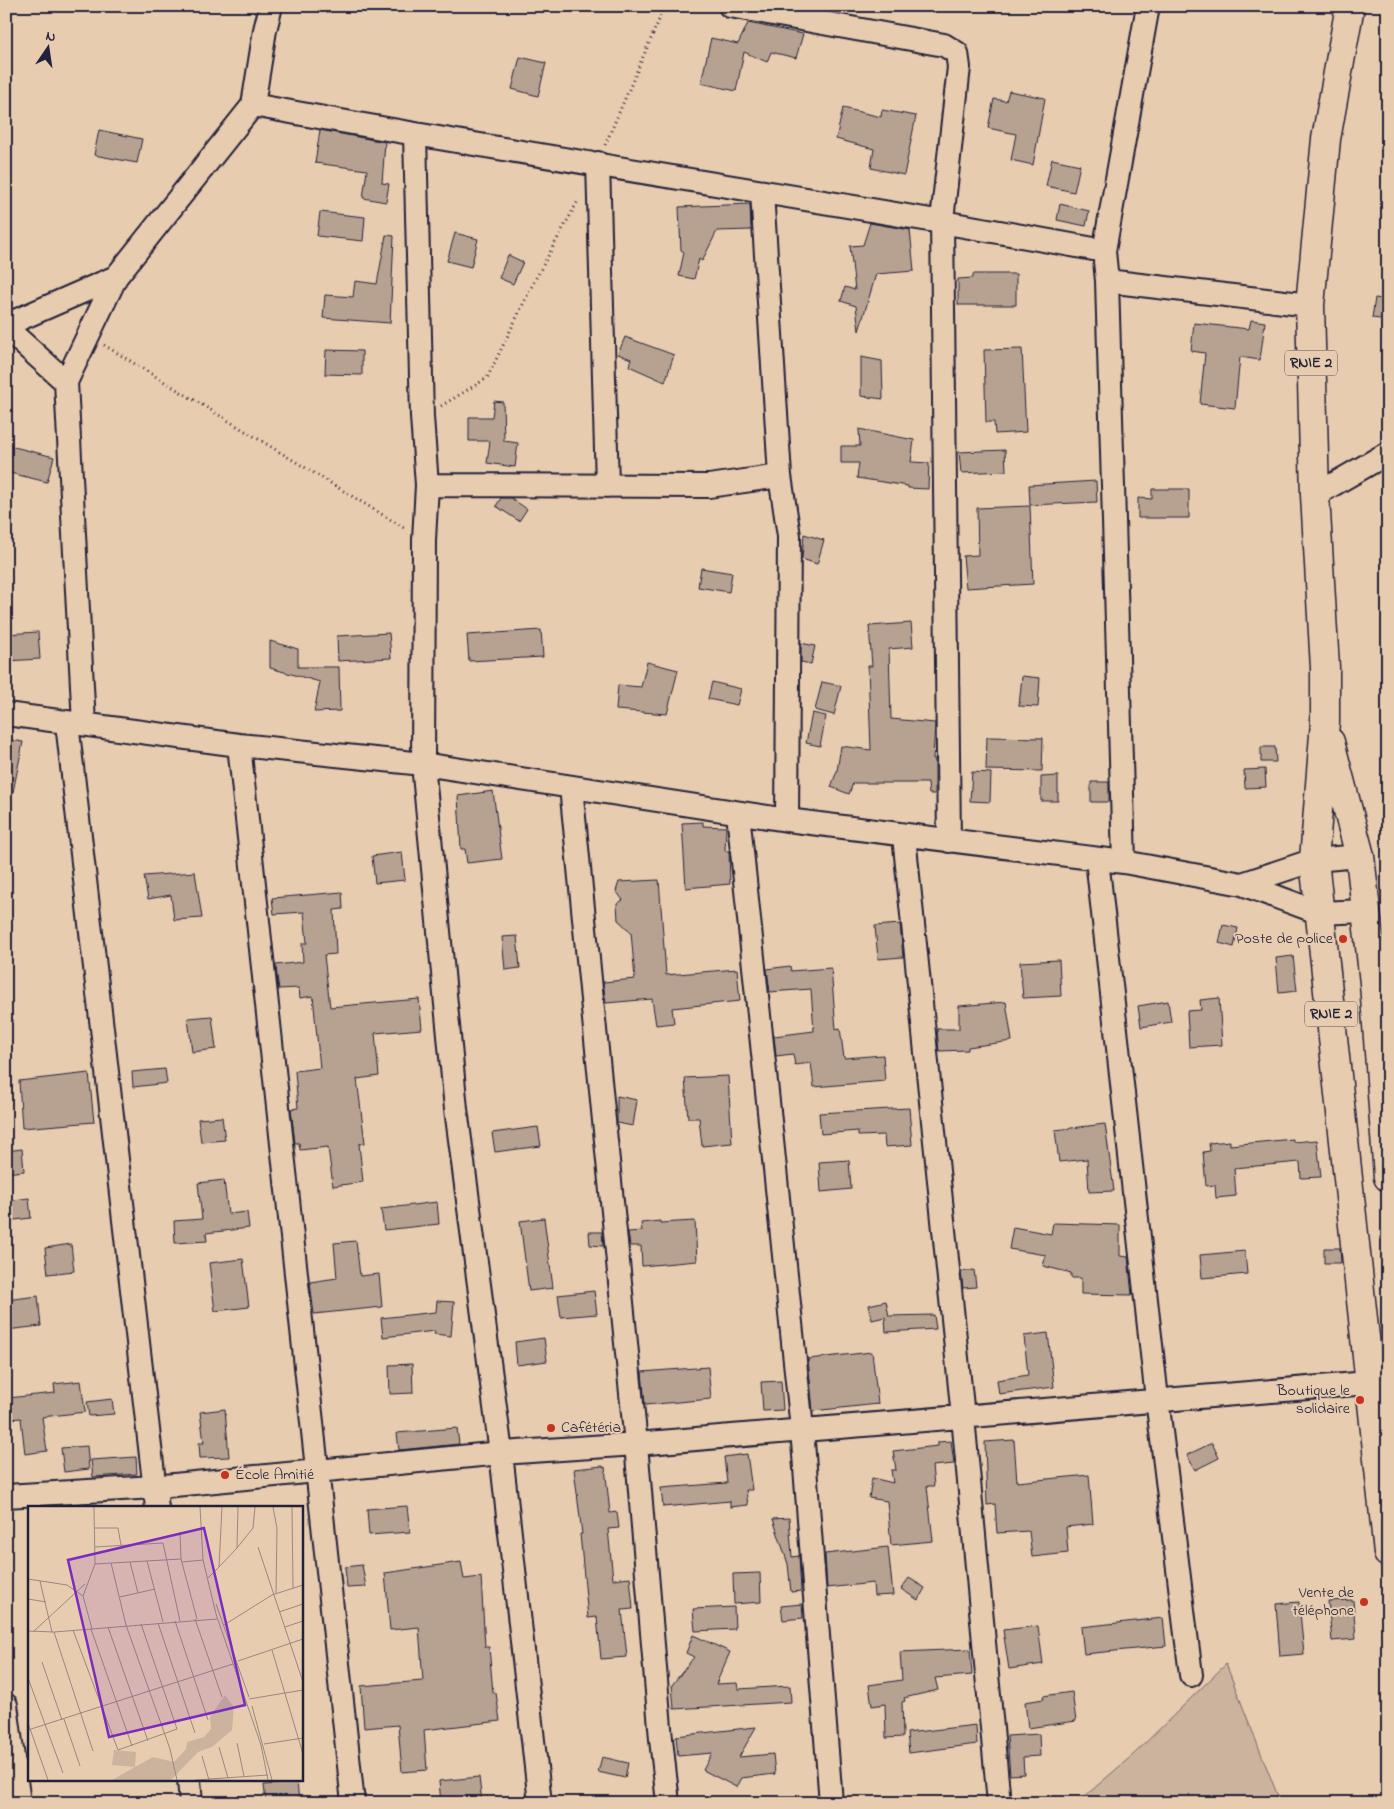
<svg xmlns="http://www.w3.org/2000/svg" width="1394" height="1809" font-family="'Indie Flower',sans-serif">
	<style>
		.green { fill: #cbb39e; stroke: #766a6c }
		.building { fill: #b7a292; stroke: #22223b }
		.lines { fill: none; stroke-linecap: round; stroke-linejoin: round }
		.street-casing { stroke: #22223b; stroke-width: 26 }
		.primary-casing { stroke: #22223b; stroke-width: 31 }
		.path { stroke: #22223b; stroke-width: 3; stroke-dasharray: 1 4; stroke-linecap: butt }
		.street { stroke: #e8ccaf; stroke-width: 22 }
		.primary { stroke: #e8ccaf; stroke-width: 28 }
		.poi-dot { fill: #c8321e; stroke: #e8ccaf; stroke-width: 2 }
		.labels { text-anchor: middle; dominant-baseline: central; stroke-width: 4; stroke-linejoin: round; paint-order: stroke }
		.shield { fill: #e8ccaf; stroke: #5d555e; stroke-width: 1 }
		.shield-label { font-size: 15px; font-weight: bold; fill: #22223b }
		.poi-label { font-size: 16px; fill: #22223b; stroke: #e8ccaf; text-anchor: end }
		.inset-road { fill: none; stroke: #998881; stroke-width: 1 }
		.view { fill: #7b2cbf; fill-opacity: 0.15; stroke: #7b2cbf; stroke-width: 2.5 }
		.inset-edge { fill: none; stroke: #22223b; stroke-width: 2.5 }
	</style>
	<rect width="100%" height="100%" fill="#e8ccaf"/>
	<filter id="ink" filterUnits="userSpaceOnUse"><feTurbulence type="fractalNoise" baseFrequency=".02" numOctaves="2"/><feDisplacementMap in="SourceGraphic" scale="10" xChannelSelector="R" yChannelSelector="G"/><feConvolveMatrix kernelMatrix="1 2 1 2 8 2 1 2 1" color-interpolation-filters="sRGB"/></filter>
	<g filter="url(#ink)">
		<path class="green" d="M 1226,1664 L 1279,1799 L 1278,1803 L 1077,1803 L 1134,1754 Z"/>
		<path class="building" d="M 748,23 L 803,34 L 796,58 L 771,52 L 767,62 L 744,52 L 736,91 L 701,83 L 711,38 L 738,44 Z
			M 520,57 L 546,63 L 538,96 L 512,89 Z
			M 1009,91 L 1045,98 L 1033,165 L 1011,160 L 1016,134 L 988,128 L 994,99 L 1006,101 Z
			M 843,108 L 881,117 L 882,110 L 916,116 L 904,175 L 871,168 L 874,149 L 836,139 Z
			M 99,130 L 142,139 L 137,163 L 94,155 Z
			M 320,130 L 385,142 L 382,183 L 389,184 L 386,202 L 363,198 L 367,170 L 315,163 Z
			M 1052,159 L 1080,165 L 1074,192 L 1046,186 Z
			M 750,204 L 751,230 L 717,231 L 702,261 L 699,259 L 694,279 L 679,276 L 684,252 L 681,250 L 679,207 Z
			M 1060,204 L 1089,211 L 1086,226 L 1057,220 Z
			M 320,212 L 365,217 L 363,241 L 317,236 Z
			M 870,223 L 910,230 L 914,271 L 876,274 L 859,331 L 856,306 L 841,301 L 845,287 L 855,290 L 850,246 L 863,245 Z
			M 455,233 L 478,239 L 471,267 L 447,261 Z
			M 386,235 L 394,236 L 390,323 L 323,318 L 325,295 L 353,297 L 355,281 L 377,284 Z
			M 508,255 L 523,262 L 513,284 L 499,278 Z
			M 973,274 L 1016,274 L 1016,305 L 958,305 L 958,279 L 973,278 Z
			M 1375,298 L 1388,300 L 1388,320 L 1372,318 Z
			M 1251,320 L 1265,322 L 1260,360 L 1240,357 L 1235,408 L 1200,404 L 1205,353 L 1191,351 L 1194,323 L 1249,329 Z
			M 625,337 L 674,355 L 665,382 L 629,366 L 631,359 L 618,354 Z
			M 1022,349 L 1026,432 L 995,434 L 994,422 L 986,422 L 984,350 Z
			M 326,350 L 362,351 L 362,375 L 325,374 Z
			M 861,357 L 882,361 L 883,399 L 861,396 Z
			M 494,401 L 503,402 L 504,441 L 518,443 L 515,467 L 487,463 L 490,441 L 469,441 L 469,417 L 492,417 Z
			M 859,429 L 914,440 L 911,462 L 929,463 L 928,489 L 908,488 L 908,486 L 857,478 L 859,463 L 841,463 L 841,446 L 860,446 Z
			M 6,445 L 54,457 L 47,482 L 6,472 Z
			M 1005,450 L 1006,471 L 961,473 L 959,452 Z
			M 1096,481 L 1097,502 L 1030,505 L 1029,485 Z
			M 1152,489 L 1189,489 L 1189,518 L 1138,518 L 1138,498 L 1152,499 Z
			M 501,498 L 511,498 L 527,509 L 519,521 L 496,506 Z
			M 1030,506 L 1033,584 L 966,588 L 963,556 L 978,555 L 977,508 Z
			M 804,534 L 824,540 L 817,564 L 802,559 Z
			M 701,568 L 732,573 L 729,592 L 698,587 Z
			M 911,623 L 913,647 L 889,649 L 891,719 L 935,723 L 933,759 L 935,759 L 935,794 L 929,794 L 928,783 L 853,783 L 849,794 L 831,787 L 837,771 L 841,746 L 871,750 L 868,666 L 872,666 L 869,626 Z
			M 541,630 L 543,657 L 469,661 L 467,635 Z
			M 38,632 L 40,659 L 6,661 L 6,634 Z
			M 389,633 L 391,658 L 338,661 L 337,636 Z
			M 270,641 L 298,649 L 298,667 L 339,667 L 340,711 L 314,712 L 320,682 L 270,668 Z
			M 801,643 L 815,646 L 811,664 L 801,662 Z
			M 647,662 L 678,670 L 667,714 L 616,710 L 618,685 L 641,687 Z
			M 1022,676 L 1040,678 L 1038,707 L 1019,706 Z
			M 712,682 L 741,689 L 737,705 L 708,699 Z
			M 822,682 L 841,686 L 834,715 L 815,710 Z
			M 812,713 L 826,716 L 820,746 L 806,743 Z
			M 987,737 L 1043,738 L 1042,771 L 986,770 Z
			M 6,739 L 23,742 L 13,792 L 6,792 Z
			M 1261,747 L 1275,747 L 1276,762 L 1261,762 Z
			M 1265,769 L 1266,787 L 1245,788 L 1244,770 Z
			M 972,772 L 991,773 L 990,802 L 970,801 Z
			M 1058,776 L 1058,801 L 1041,801 L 1041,777 Z
			M 1091,782 L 1109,782 L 1109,802 L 1091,802 Z
			M 493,791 L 502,859 L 467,863 L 465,849 L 461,849 L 458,796 Z
			M 703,822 L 703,826 L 726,827 L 725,851 L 729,851 L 730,884 L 686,888 L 682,823 Z
			M 402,852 L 405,880 L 375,883 L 372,856 Z
			M 195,872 L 202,918 L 174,920 L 171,895 L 148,899 L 144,876 Z
			M 659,880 L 666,975 L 737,969 L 740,1001 L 672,1008 L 674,1023 L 656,1025 L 652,999 L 606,1003 L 603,982 L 635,979 L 631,932 L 618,920 L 617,904 L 623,900 L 616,891 L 619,882 Z
			M 342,892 L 343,909 L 334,910 L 336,954 L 324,955 L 330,1007 L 419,999 L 422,1029 L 375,1033 L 379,1076 L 357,1079 L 365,1143 L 359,1144 L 363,1182 L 333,1186 L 328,1147 L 300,1150 L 299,1143 L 295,1143 L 291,1109 L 298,1108 L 295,1071 L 320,1068 L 313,996 L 300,998 L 299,988 L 279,989 L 277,976 L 276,965 L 303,962 L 302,943 L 307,943 L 304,912 L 274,914 L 272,898 Z
			M 900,924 L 903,957 L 878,959 L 875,926 Z
			M 1223,925 L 1238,928 L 1234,947 L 1219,943 Z
			M 517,936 L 520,968 L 505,970 L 502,937 Z
			M 1293,956 L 1297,991 L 1279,993 L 1276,958 Z
			M 1059,960 L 1061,996 L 1023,998 L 1020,962 Z
			M 790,966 L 791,971 L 831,968 L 836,1029 L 840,1028 L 844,1058 L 883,1055 L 885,1081 L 814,1087 L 811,1063 L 795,1065 L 793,1054 L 776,1056 L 774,1036 L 814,1031 L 811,989 L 770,992 L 767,969 Z
			M 1219,998 L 1222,1045 L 1189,1047 L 1187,1011 L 1201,1010 L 1200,1000 Z
			M 1168,1001 L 1171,1022 L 1141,1027 L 1138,1006 Z
			M 1006,1002 L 1012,1041 L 968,1047 L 968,1050 L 939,1051 L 937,1029 L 959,1029 L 959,1006 Z
			M 212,1016 L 216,1049 L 192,1052 L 188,1018 Z
			M 165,1069 L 167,1083 L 133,1087 L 132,1072 Z
			M 89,1073 L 94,1122 L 22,1128 L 19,1081 Z
			M 728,1076 L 732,1143 L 702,1146 L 699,1118 L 688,1118 L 685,1078 Z
			M 617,1096 L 637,1100 L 633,1126 L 617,1123 Z
			M 909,1108 L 912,1145 L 885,1147 L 884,1135 L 858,1136 L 858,1131 L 821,1134 L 819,1113 Z
			M 222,1117 L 225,1140 L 201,1142 L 198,1119 Z
			M 1105,1124 L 1114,1191 L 1089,1192 L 1087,1159 L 1059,1162 L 1055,1130 Z
			M 538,1127 L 541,1146 L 495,1152 L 492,1133 Z
			M 1293,1139 L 1293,1142 L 1317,1140 L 1321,1177 L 1301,1178 L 1300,1162 L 1234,1168 L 1236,1196 L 1216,1198 L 1215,1185 L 1206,1186 L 1203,1152 L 1210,1151 L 1209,1143 L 1230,1141 L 1230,1145 Z
			M 22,1149 L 24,1171 L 6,1173 L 6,1151 Z
			M 849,1160 L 851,1189 L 821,1192 L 819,1162 Z
			M 224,1180 L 228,1214 L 247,1212 L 249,1228 L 206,1233 L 207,1241 L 175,1243 L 174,1221 L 202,1219 L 198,1183 Z
			M 29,1198 L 31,1218 L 6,1221 L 6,1201 Z
			M 437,1202 L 439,1224 L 384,1230 L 381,1209 Z
			M 544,1218 L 553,1288 L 529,1291 L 520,1221 Z
			M 660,1221 L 660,1223 L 695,1221 L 697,1261 L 642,1266 L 641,1246 L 630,1246 L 628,1232 L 642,1231 L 641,1223 Z
			M 1053,1223 L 1120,1225 L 1120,1256 L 1128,1257 L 1132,1295 L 1081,1294 L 1081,1278 L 1071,1278 L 1071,1273 L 1043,1266 L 1046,1255 L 1009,1249 L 1013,1227 L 1051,1234 Z
			M 589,1232 L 602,1232 L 603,1246 L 590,1245 Z
			M 356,1241 L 360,1276 L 379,1274 L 382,1307 L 314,1314 L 310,1282 L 337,1278 L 334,1243 Z
			M 71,1244 L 74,1271 L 48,1274 L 45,1248 Z
			M 1324,1248 L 1340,1248 L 1341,1263 L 1324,1263 Z
			M 1245,1251 L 1247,1274 L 1202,1278 L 1200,1255 Z
			M 243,1259 L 249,1307 L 215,1311 L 209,1263 Z
			M 974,1270 L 976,1287 L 963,1288 L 961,1272 Z
			M 594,1291 L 597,1314 L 561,1317 L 558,1295 Z
			M 38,1296 L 41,1326 L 6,1330 L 6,1300 Z
			M 437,1301 L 454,1302 L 451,1336 L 434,1334 L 435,1331 L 383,1337 L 381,1318 L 436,1312 Z
			M 886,1301 L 889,1316 L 934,1315 L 936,1329 L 886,1332 L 885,1317 L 872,1320 L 869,1305 Z
			M 1048,1333 L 1054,1387 L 999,1394 L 997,1380 L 1028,1375 L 1024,1336 Z
			M 544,1338 L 547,1361 L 517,1365 L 515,1342 Z
			M 872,1352 L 878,1404 L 813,1411 L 808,1359 Z
			M 412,1364 L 413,1393 L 390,1394 L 389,1365 Z
			M 708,1367 L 711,1399 L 645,1405 L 642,1372 Z
			M 81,1381 L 85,1412 L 42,1417 L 47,1451 L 25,1454 L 21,1418 L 10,1419 L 8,1398 L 55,1393 L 54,1384 Z
			M 781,1381 L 783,1410 L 763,1411 L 761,1382 Z
			M 112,1399 L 114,1414 L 89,1416 L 87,1402 Z
			M 225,1409 L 229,1457 L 200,1458 L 199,1443 L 204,1443 L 200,1412 Z
			M 457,1428 L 459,1444 L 399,1450 L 397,1433 Z
			M 1014,1440 L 1017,1482 L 1089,1475 L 1093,1524 L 1066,1527 L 1068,1553 L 1032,1557 L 1029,1531 L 997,1533 L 995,1504 L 987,1505 L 985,1442 Z
			M 951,1441 L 954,1464 L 932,1466 L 934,1486 L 927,1486 L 933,1541 L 891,1545 L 887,1501 L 869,1498 L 872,1478 L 893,1483 L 891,1470 L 896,1470 L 893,1451 L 938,1446 L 938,1442 Z
			M 1212,1443 L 1219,1458 L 1195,1470 L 1187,1455 Z
			M 87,1446 L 89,1469 L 64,1472 L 61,1448 Z
			M 747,1454 L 752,1490 L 746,1490 L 748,1505 L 730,1507 L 730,1501 L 663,1507 L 661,1488 L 727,1483 L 724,1457 Z
			M 136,1457 L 137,1474 L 93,1477 L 91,1460 Z
			M 603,1466 L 603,1468 L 605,1467 L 610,1513 L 617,1512 L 619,1528 L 608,1529 L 613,1579 L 630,1577 L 633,1609 L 622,1610 L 627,1657 L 601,1659 L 597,1617 L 588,1618 L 580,1534 L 582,1534 L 574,1469 Z
			M 407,1506 L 410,1532 L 369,1535 L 367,1509 Z
			M 789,1518 L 792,1557 L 799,1556 L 801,1591 L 791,1592 L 788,1564 L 773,1519 Z
			M 888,1547 L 893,1595 L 874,1596 L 873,1583 L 827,1588 L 825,1554 Z
			M 461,1562 L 464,1579 L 481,1577 L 485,1647 L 489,1647 L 493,1693 L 496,1693 L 500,1721 L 424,1730 L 427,1770 L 402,1772 L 398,1725 L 364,1728 L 361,1686 L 423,1681 L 419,1627 L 390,1630 L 385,1573 Z
			M 362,1565 L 366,1587 L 347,1588 L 345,1567 Z
			M 760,1573 L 761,1602 L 734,1604 L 733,1574 Z
			M 909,1578 L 925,1588 L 918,1600 L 901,1589 Z
			M 1353,1600 L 1356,1639 L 1332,1641 L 1328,1601 Z
			M 1299,1602 L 1304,1654 L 1280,1656 L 1276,1604 Z
			M 802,1604 L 803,1618 L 783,1620 L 781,1606 Z
			M 734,1607 L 735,1629 L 695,1631 L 693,1609 Z
			M 1163,1618 L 1166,1646 L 1084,1654 L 1081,1627 Z
			M 1038,1626 L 1043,1664 L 1009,1669 L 1003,1630 Z
			M 693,1635 L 730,1652 L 716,1684 L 737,1683 L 738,1689 L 790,1686 L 791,1702 L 674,1709 L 672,1685 L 694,1657 L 686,1653 Z
			M 970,1649 L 972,1675 L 935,1678 L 938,1690 L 904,1698 L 905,1701 L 902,1702 L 903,1737 L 886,1738 L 885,1704 L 872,1706 L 869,1685 L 902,1680 L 900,1652 Z
			M 1072,1692 L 1076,1721 L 1028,1728 L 1025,1702 L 1044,1699 L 1043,1696 Z
			M 976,1725 L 977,1744 L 909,1753 L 907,1733 Z
			M 756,1727 L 739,1757 L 773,1754 L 775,1774 L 741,1778 L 736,1787 L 703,1770 L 712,1753 L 678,1756 L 676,1736 Z
			M 1039,1734 L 1040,1756 L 1023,1757 L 1024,1774 L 1010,1775 L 1007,1736 Z
			M 602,1757 L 628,1763 L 625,1778 L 598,1772 Z
			M 479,1777 L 482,1803 L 441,1803 L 439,1781 Z
			M 297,1782 L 299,1802 L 266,1803 L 264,1785 Z"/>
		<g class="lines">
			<g class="street-casing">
				<path id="street" d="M 730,6 L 944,45 L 957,53 L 959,67 L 942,220 L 949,841
					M 253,105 L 265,30 L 271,6
					M 415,135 L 422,417 L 427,485 L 424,540 L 423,764 L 456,1109 L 501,1453 L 540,1803
					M 598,163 L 607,486
					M 762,192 L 780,476 L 789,536 L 787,820
					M 1107,281 L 1310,305
					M 6,325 L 116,277
					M 6,328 L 66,382
					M 427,485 L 709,486 L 780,476
					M 1315,495 L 1388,453
					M 6,714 L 239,745 L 423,764 L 787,820 L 1124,862 L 1242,884 L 1320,913 L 1364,911
					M 67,723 L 157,1508
					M 84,724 L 66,382 L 116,277 L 253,105 C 536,158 821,198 1104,251
					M 239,745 L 353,1803
					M 571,787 L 636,1444 L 661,1739 L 668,1803
					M 738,813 L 802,1429 L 831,1803
					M 904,836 L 963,1417 L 999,1803
					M 1097,859 L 1157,1399 L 1191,1675
					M 1124,862 L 1107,281 L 1104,251 L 1148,6
					M 1242,884 L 1314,860 L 1360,856
					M 6,1496 L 154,1487 L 501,1453 L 636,1444 L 1368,1383
					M 6,1705 L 19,1803
					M 189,1780 L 191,1803"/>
			</g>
			<g class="primary-casing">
				<path id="primary" d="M 1350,6 L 1326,139 L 1310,305 L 1315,495 L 1325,668 L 1325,722 L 1314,860 L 1388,1553
					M 1330,742 L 1360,856 L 1374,983 L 1388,1177"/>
			</g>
			<path class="path" d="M 605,145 L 665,6
				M 104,345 L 406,529
				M 441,406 L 487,378 L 536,278 L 578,201"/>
			<use href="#street" class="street"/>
			<use href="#primary" class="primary"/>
		</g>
	</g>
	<g class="poi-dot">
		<circle cx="1343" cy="939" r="5"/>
		<circle cx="1360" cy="1400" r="5"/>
		<circle cx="551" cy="1428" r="5"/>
		<circle cx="225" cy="1475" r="5"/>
		<circle cx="1364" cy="1602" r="5"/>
	</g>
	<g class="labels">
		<g class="shield">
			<rect x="1285" y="350.5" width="52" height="25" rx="4"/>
			<rect x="1305" y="1001.5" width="52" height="25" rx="4"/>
		</g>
		<g class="shield-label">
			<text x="1311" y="363">RNIE 2</text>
			<text x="1331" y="1014">RNIE 2</text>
		</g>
		<g class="poi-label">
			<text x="1333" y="939">Poste de police</text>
			<text x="1350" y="1391">Boutique le<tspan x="1350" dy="18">solidaire</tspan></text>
			<text x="561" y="1428" text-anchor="start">Cafétéria</text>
			<text x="235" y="1475" text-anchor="start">École Amitié</text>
			<text x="1354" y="1593">Vente de<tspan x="1354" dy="18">téléphone</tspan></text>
		</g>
	</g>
	<g transform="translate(28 1506)">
		<rect width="275" height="275" fill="#e8ccaf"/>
		<path d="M 197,189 L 206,201 L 204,224 L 184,241 L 170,246 L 143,274 L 84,274 L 107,261 L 84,259 L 86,244 L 108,246 L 107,261 L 125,251 L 146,256 L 158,243 L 159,236 L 176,231 L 183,223 L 182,211 Z" fill="#cbb39e"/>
		<path class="inset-road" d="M 66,1 L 67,58M 172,1 L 175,54 L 188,108 L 233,239 L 240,274M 245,1 L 249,22 L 248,87M 264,1 L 265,82M 66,22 L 90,22 L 93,39M 152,26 L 153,53 L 169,113M 67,41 L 135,37 L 152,115M 230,41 L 275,176M 209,42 L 225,22 L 227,1M 119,55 L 135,116M 102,56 L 110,87M 154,56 L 175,54M 83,57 L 98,119 L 142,243 L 149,274M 191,61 L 209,42 L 210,1M 180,72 L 191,61 L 194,1M 0,73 L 39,79 L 55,90M 12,75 L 24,126M 92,91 L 127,83M 0,93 L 18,96M 188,98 L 221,191M 251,106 L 275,98M 167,113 L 194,191M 147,115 L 180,214M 130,117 L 167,227M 196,119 L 244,89 L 275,79M 80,121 L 120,235M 257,121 L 275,115M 63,123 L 104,240M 64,123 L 55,90 L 67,58 L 153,53M 45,124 L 90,244 L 149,223 L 113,118M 0,125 L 26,126 L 189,113M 5,126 L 57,78M 26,126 L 65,245M 244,144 L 275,248M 210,155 L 275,133M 14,156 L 34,214M 0,172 L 35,267M 221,193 L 275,184M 224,200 L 244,274M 36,213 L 52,260M 0,217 L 20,274M 0,224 L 205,158M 209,237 L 216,270M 236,238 L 275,232M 191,241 L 200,272M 174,250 L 181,274M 167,274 L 240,269"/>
		<path class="view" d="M 176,22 L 217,199 L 81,231 L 40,54 Z"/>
		<rect width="275" height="275" class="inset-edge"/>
	</g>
	<rect width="1394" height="1809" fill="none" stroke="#e8ccaf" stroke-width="25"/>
	<rect x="12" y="12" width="1369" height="1784" fill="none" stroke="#22223b" stroke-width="2" filter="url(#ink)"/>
	<g transform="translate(48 48) rotate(13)" stroke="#e8ccaf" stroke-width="4" paint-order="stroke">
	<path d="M0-4L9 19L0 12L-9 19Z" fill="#22223b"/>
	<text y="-8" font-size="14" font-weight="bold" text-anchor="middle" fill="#22223b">N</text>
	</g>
</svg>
